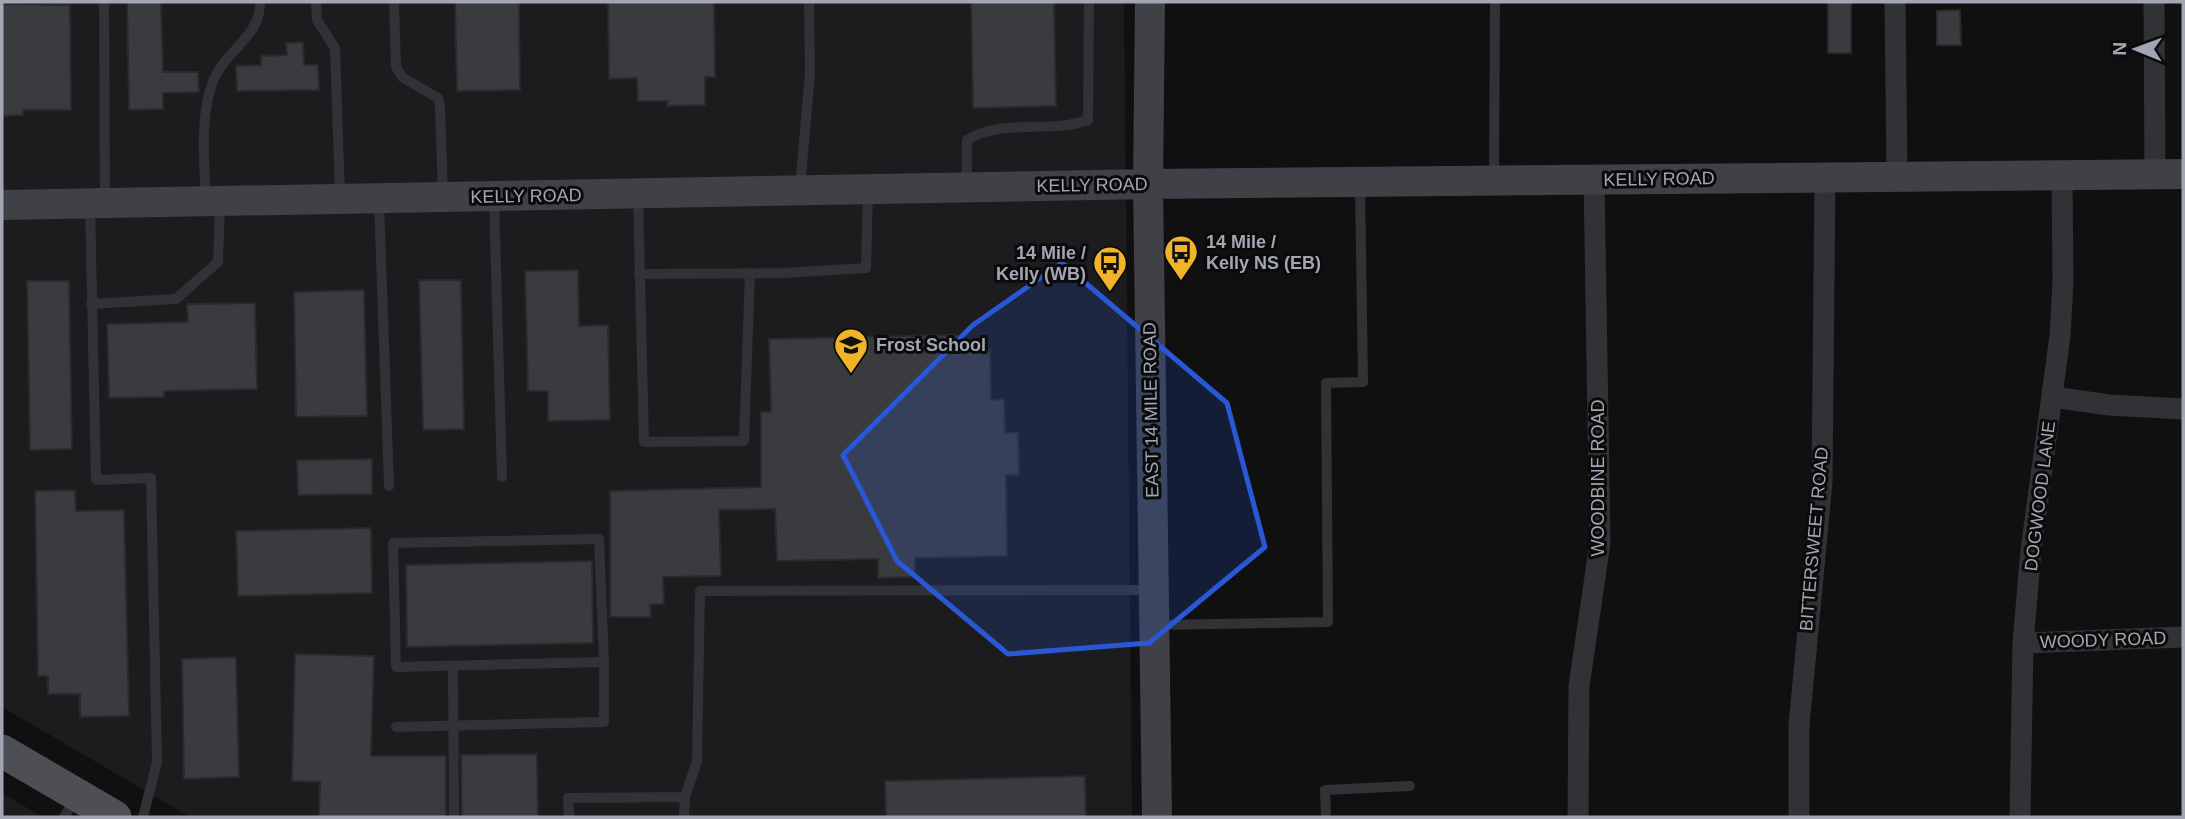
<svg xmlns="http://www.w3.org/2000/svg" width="2185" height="819" font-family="Helvetica,sans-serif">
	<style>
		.built { fill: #1c1c1e }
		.building { fill: #3a3b3e; stroke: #2a2a2d; stroke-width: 2 }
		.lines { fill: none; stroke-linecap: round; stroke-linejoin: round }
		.lane { stroke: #313236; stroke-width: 10 }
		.street { stroke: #313236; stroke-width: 21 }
		.secondary { stroke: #3f4146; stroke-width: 30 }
		.primary { stroke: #4d4f55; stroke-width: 33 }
		.marked { fill: #2a57d4; fill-opacity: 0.2; stroke: #2a57d4; stroke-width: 5; stroke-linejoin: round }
		.labels { text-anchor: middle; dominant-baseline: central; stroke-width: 6; stroke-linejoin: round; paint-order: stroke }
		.street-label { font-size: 18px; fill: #a1a6b2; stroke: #0b0b0c }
		.poi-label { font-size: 18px; font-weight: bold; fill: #a1a6b2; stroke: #0b0b0c; text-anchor: start }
	</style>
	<rect width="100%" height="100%" fill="#101011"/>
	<path class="built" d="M 2,2 L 1124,2 L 1132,817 L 190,817 L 2,707 Z
		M 2,793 L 43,817 L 2,817 Z"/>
	<path class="building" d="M 127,2 L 161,2 L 163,72 L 198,72 L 199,92 L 163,93 L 163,109 L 129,110 Z
		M 455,2 L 519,2 L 520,90 L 457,91 Z
		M 608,2 L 714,2 L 715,77 L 705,77 L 705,105 L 667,106 L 668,101 L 638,101 L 637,78 L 609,79 Z
		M 971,2 L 1054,2 L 1056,106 L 973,108 Z
		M 1828,2 L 1851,2 L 1851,53 L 1828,53 Z
		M 2,4 L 70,5 L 71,110 L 23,110 L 23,115 L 2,116 Z
		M 1960,10 L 1961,45 L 1937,45 L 1937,11 Z
		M 303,42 L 304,65 L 318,65 L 319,90 L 237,91 L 236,66 L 261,65 L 261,56 L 287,55 L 286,43 Z
		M 578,270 L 579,326 L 608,325 L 610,420 L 548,421 L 548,391 L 528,391 L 525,271 Z
		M 419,280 L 461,280 L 464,429 L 423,430 Z
		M 27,281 L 69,281 L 72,449 L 30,450 Z
		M 364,290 L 367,416 L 296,417 L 294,292 Z
		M 255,303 L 257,389 L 164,391 L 164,397 L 109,398 L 107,324 L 188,322 L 187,304 Z
		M 957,335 L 957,351 L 990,350 L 991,400 L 1004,399 L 1005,433 L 1018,433 L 1019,475 L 1006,475 L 1007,556 L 915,558 L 915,577 L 878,578 L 878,559 L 777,561 L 775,509 L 719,510 L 721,576 L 663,577 L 664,604 L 650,605 L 651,617 L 610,617 L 610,491 L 761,487 L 761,412 L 771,412 L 769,339 Z
		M 372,459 L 372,494 L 298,495 L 297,460 Z
		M 75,490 L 76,511 L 124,510 L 129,716 L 80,717 L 80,694 L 48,694 L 48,676 L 38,676 L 35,491 Z
		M 371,528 L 372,593 L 238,596 L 236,531 Z
		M 592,561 L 593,643 L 407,647 L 406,565 Z
		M 295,654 L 374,656 L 371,756 L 446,756 L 446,817 L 319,817 L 320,782 L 292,781 Z
		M 236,657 L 239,777 L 184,779 L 182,659 Z
		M 537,754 L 538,817 L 462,817 L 461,755 Z
		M 1085,776 L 1086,817 L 886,817 L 885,781 Z"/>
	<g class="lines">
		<path class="lane" d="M 104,2 L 105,201
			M 316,2 L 317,20 L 335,48 L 340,196
			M 394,2 L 396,67 L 402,77 L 438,98 L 440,106 L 443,194
			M 1494,178 L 1495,2
			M 967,185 L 967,140 C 1002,118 1050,134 1088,120 L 1089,2
			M 800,188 L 810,73 L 809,2
			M 638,196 L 644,442 L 744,441 L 750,273
			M 206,198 C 204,162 200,119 212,84 C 223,51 261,38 260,2
			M 494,199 L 502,477
			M 379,201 L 389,486
			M 90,204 L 96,480 L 151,478 L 157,762 L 143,817
			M 639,274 L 784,273 L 866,268 L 868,191
			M 91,304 L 176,299 L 218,262 L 220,204
			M 599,539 L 604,662 L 396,667 L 393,543 Z
			M 1157,625 L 1328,622 L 1326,383 L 1363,382 L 1360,184
			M 453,666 L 454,817
			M 396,727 L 604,722 L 604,662
			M 685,797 L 697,761 L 700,591 L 1151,590
			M 64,817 L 76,798
			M 569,817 L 568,798 L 685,797 L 684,817
			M 1326,817 L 1325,790 L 1410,786"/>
		<path class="street" d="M 1895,2 L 1897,176
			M 2154,2 L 2155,174
			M 2053,397 L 2109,405 L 2183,409
			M 2023,643 L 2183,637
			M 1578,817 L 1579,686 L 1600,543 L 1594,179
			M 1799,817 L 1799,725 L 1822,482 L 1825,177
			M 2020,817 L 2023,643 L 2031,550 L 2060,336 L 2063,282 L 2062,175"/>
		<path class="secondary" d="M 1150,2 L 1148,184 L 1157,817
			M 2,205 L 1148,184 L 2183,174"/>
		<path class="primary" d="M 2,751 L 115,817"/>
	</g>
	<path class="marked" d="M 1062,263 L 1227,403 L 1265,547 L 1149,643 L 1008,654 L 897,561 L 843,455 L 973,325 Z"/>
	<defs>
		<g id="bus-pin" transform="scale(1.75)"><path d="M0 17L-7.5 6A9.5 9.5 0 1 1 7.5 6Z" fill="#efb42a" stroke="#0b0b0c"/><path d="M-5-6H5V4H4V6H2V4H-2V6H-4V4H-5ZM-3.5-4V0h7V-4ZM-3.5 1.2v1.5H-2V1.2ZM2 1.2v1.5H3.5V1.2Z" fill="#111"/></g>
		<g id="school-pin" transform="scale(1.75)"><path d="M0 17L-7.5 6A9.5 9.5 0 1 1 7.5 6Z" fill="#efb42a" stroke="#0b0b0c"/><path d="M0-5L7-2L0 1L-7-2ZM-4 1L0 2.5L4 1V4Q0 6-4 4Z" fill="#111"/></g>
	</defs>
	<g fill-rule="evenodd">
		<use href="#bus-pin" x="1181" y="252"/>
		<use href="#bus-pin" x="1110" y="263"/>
		<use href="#school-pin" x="851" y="345"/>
	</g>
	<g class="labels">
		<g class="street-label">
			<text transform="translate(1659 179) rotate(-1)">KELLY ROAD</text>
			<text transform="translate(1092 185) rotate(-1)">KELLY ROAD</text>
			<text transform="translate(526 196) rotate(-1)">KELLY ROAD</text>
			<text transform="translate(1151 410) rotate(-91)">EAST 14 MILE ROAD</text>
			<text transform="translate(1598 478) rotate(-90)">WOODBINE ROAD</text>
			<text transform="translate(2040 496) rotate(-83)">DOGWOOD LANE</text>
			<text transform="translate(1814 539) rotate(-85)">BITTERSWEET ROAD</text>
			<text transform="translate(2103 640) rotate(-2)">WOODY ROAD</text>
		</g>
		<g class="poi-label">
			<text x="1206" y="242">14 Mile /<tspan x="1206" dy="21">Kelly NS (EB)</tspan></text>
			<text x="1086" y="253" text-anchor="end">14 Mile /<tspan x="1086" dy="21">Kelly (WB)</tspan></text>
			<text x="876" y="345">Frost School</text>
		</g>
	</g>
	<rect width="2185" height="819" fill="none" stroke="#a1a6b2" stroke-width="7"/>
	<g transform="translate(2136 49) rotate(271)" stroke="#0b0b0c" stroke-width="5" paint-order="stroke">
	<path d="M0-5L12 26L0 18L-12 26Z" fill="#a1a6b2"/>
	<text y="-10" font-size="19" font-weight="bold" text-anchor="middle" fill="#a1a6b2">N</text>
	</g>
</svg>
